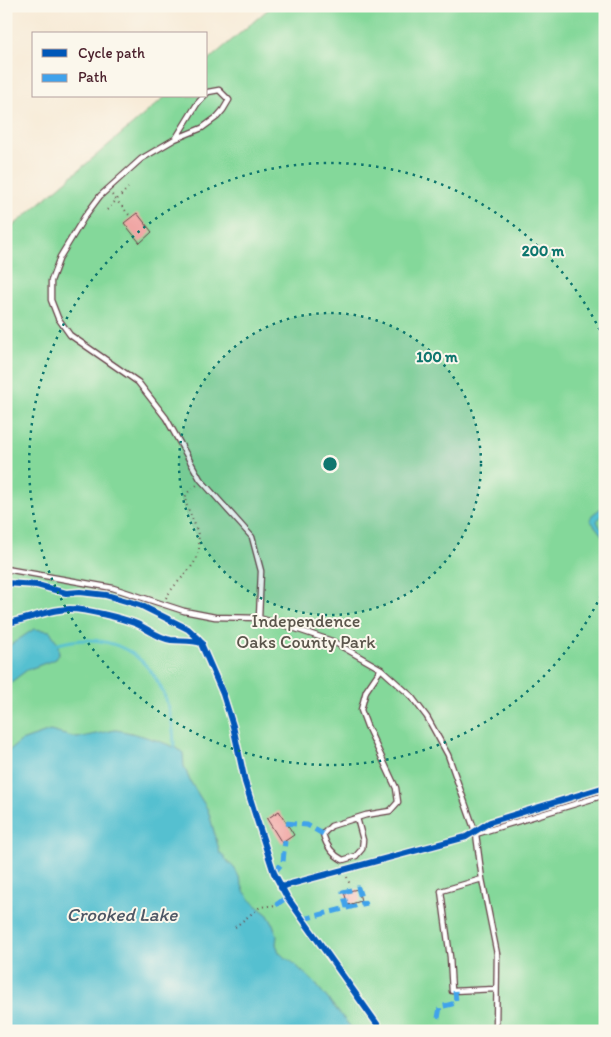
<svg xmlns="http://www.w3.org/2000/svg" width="611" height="1037" font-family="Itim,sans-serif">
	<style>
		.green { fill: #84d89a; stroke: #677c62 }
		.water { fill: #55c0d0; stroke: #50707e }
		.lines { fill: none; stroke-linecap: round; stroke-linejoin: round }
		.stream { stroke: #55c0d0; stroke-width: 3 }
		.building { fill: #f0a6a4 }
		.lane-casing { stroke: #643d45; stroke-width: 7 }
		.path { stroke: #643d45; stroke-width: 2; stroke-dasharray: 1 4; stroke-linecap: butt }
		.lane { stroke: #fff; stroke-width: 4.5 }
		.quiet { stroke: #40a2eb; stroke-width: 5; stroke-dasharray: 10 5; stroke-linecap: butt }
		.cycleway-casing { stroke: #fbf7ec; stroke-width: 9 }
		.cycleway { stroke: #0057b8; stroke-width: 6 }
		.ring { fill: none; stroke: #0f766e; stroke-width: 2.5; stroke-dasharray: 2.5 5 }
		.labels { text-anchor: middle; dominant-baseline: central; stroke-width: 4; stroke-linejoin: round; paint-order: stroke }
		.park-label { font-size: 18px; fill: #5b564c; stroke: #fbf7ec }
		.water-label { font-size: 19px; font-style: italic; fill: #4e5765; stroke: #fbf7ec }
		.centre { fill: #0f766e; stroke: #fbf7ec; stroke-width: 2.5 }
		.ring-label { font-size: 15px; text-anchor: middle; font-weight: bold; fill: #0f766e; stroke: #fbf7ec; stroke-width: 4; stroke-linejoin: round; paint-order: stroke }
	</style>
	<rect width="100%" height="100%" fill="#fbf7ec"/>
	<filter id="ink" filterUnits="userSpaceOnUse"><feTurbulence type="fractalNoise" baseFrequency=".02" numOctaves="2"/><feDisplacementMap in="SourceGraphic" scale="10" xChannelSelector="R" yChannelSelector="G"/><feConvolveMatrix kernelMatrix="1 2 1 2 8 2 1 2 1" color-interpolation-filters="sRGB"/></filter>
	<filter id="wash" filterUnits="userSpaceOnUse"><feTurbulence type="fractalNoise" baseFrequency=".0096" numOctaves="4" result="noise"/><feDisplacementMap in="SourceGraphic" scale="20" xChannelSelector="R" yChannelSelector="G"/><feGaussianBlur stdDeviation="1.12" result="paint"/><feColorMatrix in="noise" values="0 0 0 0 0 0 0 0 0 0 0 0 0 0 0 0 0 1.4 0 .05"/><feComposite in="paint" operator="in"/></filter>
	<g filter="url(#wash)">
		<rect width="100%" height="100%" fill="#f7ead6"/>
		<path class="green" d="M 272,6 L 605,6 L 605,1031 L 6,1031 L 6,232 L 166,96 L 206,96 L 206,62 Z"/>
		<path class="water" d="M 605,505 L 605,512 L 597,521 L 600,527 L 605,532 L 605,539 L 590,520 L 592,515 Z
			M 34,629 L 50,631 L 58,644 L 59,654 L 56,659 L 27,670 L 6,686 L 6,648 Z
			M 115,730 C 128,731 175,744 183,753 L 184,766 L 190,781 L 208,810 L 220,853 L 235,869 L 240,879 L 244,891 L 254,904 L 268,915 L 273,924 L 277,936 L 276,944 L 279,952 L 284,957 L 291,961 L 314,982 L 354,1031 L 6,1031 L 6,753 L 21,741 L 50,731 L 77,738 Z"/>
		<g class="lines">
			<path class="stream" d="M 58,644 C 131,625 173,678 174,746"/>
		</g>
		<g id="blocks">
			<path class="building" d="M 137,213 L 152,232 L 140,243 L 124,223 Z
				M 279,811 L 294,835 L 282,843 L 267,819 Z
				M 358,889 L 361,901 L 348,905 L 344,892 Z"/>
		</g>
	</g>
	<g filter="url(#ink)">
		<use href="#blocks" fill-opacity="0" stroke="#643d45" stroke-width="1"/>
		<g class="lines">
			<g class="lane-casing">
				<path id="lane" d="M 206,94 L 208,92 L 219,90 L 229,100 L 223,110 L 217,117 L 202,128 L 175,139 L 141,159 L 100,196 L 85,216 L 60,257 L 51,281 L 51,300 L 58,318 L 70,335 L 138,382 L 166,418 L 200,479 L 252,537 L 261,571 L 259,618
					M 176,138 L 197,104 L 204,96
					M 6,569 L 113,588 L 184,611 L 215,617 L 259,618 L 287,626 L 332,641 L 381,669 L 411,696 L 427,717 L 448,755 L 476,834 L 482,879 L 497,954 L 496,1031
					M 357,818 L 363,840 L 362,849 L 356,856 L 343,860 C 333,855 326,845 323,834 L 331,826 L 366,815 L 390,811 L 398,802 L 396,788 L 367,726 L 361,710 L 366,691 L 381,669
					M 476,834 L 605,795
					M 482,879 L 441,891 L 450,957 L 452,991 L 495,989"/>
			</g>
			<path class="path" d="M 112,195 L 130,216
				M 107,210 L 128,188
				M 166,598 C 180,573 207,565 197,531 C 194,520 187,510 185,498 L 187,493 L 197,485
				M 347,877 L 350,885
				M 235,927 L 260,907 L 276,905"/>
			<use href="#lane" class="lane"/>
			<path class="quiet" d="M 286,823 L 307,825 L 323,834
				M 274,873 L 283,862 L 285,841
				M 276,905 L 287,897
				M 347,908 L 343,892 L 358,888 L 363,904
				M 303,919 L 367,903
				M 438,1018 L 440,1007 L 452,1004 L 456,1002 L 455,991"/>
			<g class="cycleway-casing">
				<path id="cycleway" d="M 6,583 L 37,585 L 66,593 L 80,592 L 106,595 L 140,605 L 188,629 L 199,639 L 223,694 L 233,726 L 245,782 L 255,814 L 274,873 L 287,897 L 382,1031
					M 6,623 C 28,620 48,609 70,609 C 85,609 122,618 137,624 C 148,629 158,638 171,640 C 182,641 191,640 202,643
					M 281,888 L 287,885 L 466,837 L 490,822 L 605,787"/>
			</g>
			<use href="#cycleway" class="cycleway"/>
		</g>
	</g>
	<circle cx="330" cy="464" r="151" fill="#0f766e" fill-opacity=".12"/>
	<g class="ring">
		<circle cx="330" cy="464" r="151"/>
		<path d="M604 589A301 301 0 1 1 604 339"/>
	</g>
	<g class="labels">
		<g class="park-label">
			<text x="306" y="621">Independence<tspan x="306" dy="21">Oaks County Park</tspan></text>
		</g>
		<g class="water-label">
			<text x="122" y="914">Crooked Lake</text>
		</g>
	</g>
	<circle cx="330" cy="464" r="8" class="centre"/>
	<g class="ring-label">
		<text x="543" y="256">200 m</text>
		<text x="437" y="362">100 m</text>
	</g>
	<rect width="611" height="1037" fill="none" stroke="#fbf7ec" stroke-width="25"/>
	<rect x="32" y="32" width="175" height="65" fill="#fbf7ec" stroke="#b4a19f"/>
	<rect x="42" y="49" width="25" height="8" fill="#0057b8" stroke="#b4a19f"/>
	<text x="78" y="58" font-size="15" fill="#4a1f2b">Cycle path</text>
	<rect x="42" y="74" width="25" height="8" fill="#40a2eb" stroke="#b4a19f"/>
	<text x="78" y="82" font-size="15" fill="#4a1f2b">Path</text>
</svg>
